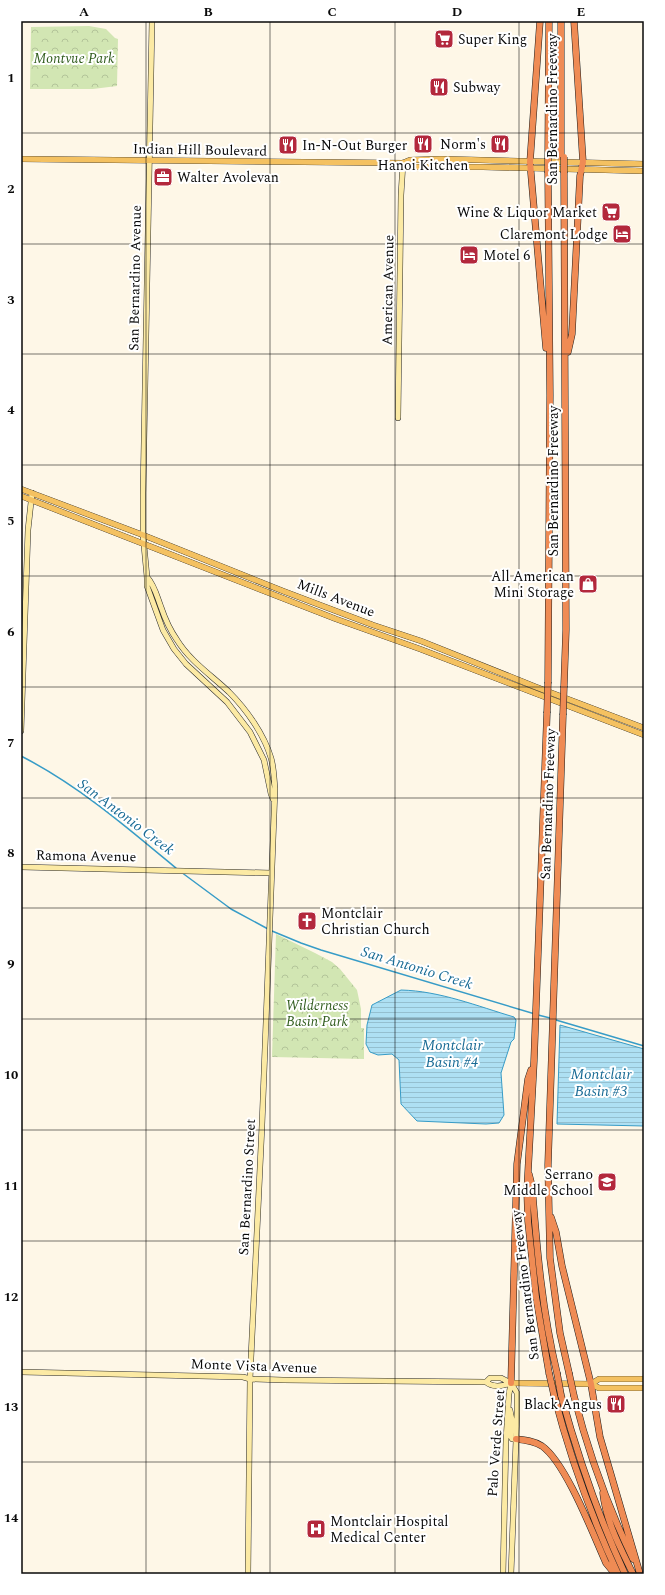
<svg xmlns="http://www.w3.org/2000/svg" width="665" height="1595" font-family="Spectral,serif">
	<style>
		.park { fill: url(#park-crowns) }
		.water { fill: url(#water-rules); stroke: #379cc7 }
		.lines { fill: none; stroke-linecap: round; stroke-linejoin: round }
		.stream { stroke: #379cc7; stroke-width: 1.5 }
		.secondary-casing { stroke: #2b2b2b; stroke-width: 6 }
		.primary-casing { stroke: #1a1a1a; stroke-width: 6 }
		.highway-casing { stroke: #1a1a1a; stroke-width: 7 }
		.secondary { stroke: #fceaa4; stroke-width: 5 }
		.primary { stroke: #f4c161; stroke-width: 5.5 }
		.highway { stroke: #ef8b54; stroke-width: 6 }
		.highway-bridge-casing { stroke: #1a1a1a; stroke-width: 7; stroke-linecap: butt }
		.highway-bridge { stroke: #ef8b54; stroke-width: 6 }
		.grid { fill: none; stroke: #090909; stroke-width: 1; stroke-opacity: 0.55 }
		.labels { text-anchor: middle; dominant-baseline: central; stroke-width: 4; stroke-linejoin: round; paint-order: stroke }
		.poi-label { font-size: 14px; fill: #090909; stroke: #fff; text-anchor: start }
		.park-label { font-size: 14px; font-style: italic; fill: #315d1e; stroke: #fff }
		.street-label { font-size: 14px; fill: #090909; stroke: #fff }
		.water-label { font-size: 15px; font-style: italic; fill: #196b95; stroke: #fff }
		.neatline { fill: none; stroke: #090909; stroke-width: 1.5 }
		.grid-label { font-size: 13px; text-anchor: middle; font-weight: bold; fill: #090909 }
	</style>
	<defs>
		<pattern id="park-crowns" width="20" height="18" patternUnits="userSpaceOnUse"><rect width="20" height="18" fill="#d2e6b3"/><path d="M2 6a3 3 0 1 1 6 0M12 15a3 3 0 1 1 6 0" fill="none" stroke="#b3c499"/></pattern>
		<pattern id="water-rules" width="6" height="5" patternUnits="userSpaceOnUse"><rect width="6" height="5" fill="#aee0f3"/><path d="M0 2.5h6" fill="none" stroke="#94bfcf"/></pattern>
	</defs>
	<rect width="100%" height="100%" fill="#fef7e7"/>
	<path class="park" d="M 89,26 L 106,29 L 115,38 L 118,39 L 117,86 L 93,89 L 30,89 L 31,27 Z
		M 276,934 L 315,953 L 332,962 L 340,969 L 357,990 L 361,1009 L 361,1028 L 364,1028 L 364,1059 L 272,1057 Z"/>
	<path class="water" d="M 401,990 C 440,991 477,1006 514,1017 L 516,1020 L 514,1039 L 511,1042 L 501,1073 L 504,1115 L 499,1123 L 486,1124 L 417,1121 L 401,1104 L 399,1060 L 392,1054 L 378,1055 L 370,1052 L 366,1044 L 367,1025 L 372,1005 Z
		M 560,1025 L 644,1049 L 644,1126 L 557,1124 Z"/>
	<g class="lines">
		<path class="stream" d="M 21,756 C 78,785 128,828 177,869
			M 181,872 L 231,909 L 268,929
			M 272,931 L 301,943 L 321,950 L 535,1014
			M 538,1015 L 550,1018
			M 556,1020 L 644,1046"/>
		<g class="secondary-casing">
			<path id="secondary" d="M 152,21 L 143,494 L 143,535 L 147,577 L 147,586 L 163,630 L 174,649 L 186,664 L 227,702 L 250,732 L 264,760 L 271,794 L 273,799
				M 398,418 L 401,195 L 403,163
				M 147,577 C 155,586 157,597 161,607 C 165,619 170,630 177,640 C 190,661 211,675 229,692 C 246,709 264,734 271,758 C 274,768 274,779 275,789 L 262,1125 L 250,1379 L 248,1574
				M 21,731 L 28,530 L 32,493
				M 21,867 L 271,873
				M 21,1372 L 243,1377 L 250,1379 L 283,1380 L 486,1382 C 493,1388 503,1386 511,1383
				M 486,1382 L 490,1378 L 501,1378 L 511,1383
				M 510,1410 L 512,1420 L 511,1437 L 512,1439 L 516,1439
				M 503,1574 L 506,1440 L 509,1394 L 511,1383
				M 511,1574 L 517,1413 L 517,1393 L 511,1383"/>
		</g>
		<g class="primary-casing">
			<path id="primary" d="M 21,159 L 403,163 L 410,160 L 441,159 L 644,164
				M 403,163 L 410,167 L 483,167 L 644,171
				M 21,489 L 143,535 L 283,591 L 373,625 L 421,641 L 536,687 L 644,728
				M 21,496 L 336,619 L 420,649 L 644,735
				M 511,1383 L 591,1384 L 599,1388 L 644,1388
				M 591,1384 L 599,1379 L 644,1379"/>
		</g>
		<g class="highway-casing">
			<path id="highway" d="M 540,21 L 530,162 L 546,348
				M 561,21 L 561,157
				M 548,158 L 549,21
				M 548,173 L 550,395 L 548,682
				M 564,173 L 566,630 L 564,686
				M 568,352 L 572,334 L 580,176 L 583,162 L 574,21
				M 547,713 L 534,1061 L 527,1191 L 528,1221 L 536,1297 L 549,1373
				M 563,715 L 548,1165 L 550,1258 L 560,1333 L 569,1373
				M 529,1174 L 532,1186 C 537,1249 542,1311 557,1373
				M 551,1217 L 556,1232 L 562,1266 L 591,1384 L 600,1437 L 640,1574
				M 511,1383 L 517,1164 L 528,1079 L 531,1070
				M 554,1395 C 570,1457 591,1516 618,1574
				M 561,1395 C 578,1457 598,1516 625,1574
				M 574,1396 C 588,1452 608,1507 633,1559
				M 516,1439 C 525,1440 534,1441 542,1446 C 566,1463 593,1534 606,1563 L 615,1574
				M 603,1493 C 606,1522 621,1549 633,1574"/>
		</g>
		<use href="#secondary" class="secondary"/>
		<use href="#primary" class="primary"/>
		<use href="#highway" class="highway"/>
		<g class="highway-bridge-casing">
			<path id="highway-bridge" d="M 564,157 L 564,173
				M 548,158 L 548,173
				M 547,713 L 548,682
				M 563,715 L 564,686
				M 549,1373 L 554,1395
				M 557,1373 L 561,1395
				M 569,1373 L 574,1396"/>
		</g>
		<use href="#highway-bridge" class="highway-bridge"/>
	</g>
	<path class="grid" d="M 146,21 L 146,1574M 270,21 L 270,1574M 395,21 L 395,1574M 519,21 L 519,1574M 21,133 L 644,133M 21,244 L 644,244M 21,354 L 644,354M 21,465 L 644,465M 21,576 L 644,576M 21,687 L 644,687M 21,798 L 644,798M 21,908 L 644,908M 21,1019 L 644,1019M 21,1130 L 644,1130M 21,1241 L 644,1241M 21,1351 L 644,1351M 21,1462 L 644,1462"/>
	<defs>
		<g id="supermarket-square" transform="scale(1)"><rect x="-9" y="-9" width="18" height="18" rx="4" fill="#b3283c" stroke="#fff"/><path d="M-6-5.5h2.5l.6 2H6L4.5 2H-2.5L-4.4-4H-6ZM-1.5 3.2a1.3 1.3 0 1 0 .1 0ZM3 3.2a1.3 1.3 0 1 0 .1 0Z" fill="#fff"/></g>
		<g id="restaurant-square" transform="scale(1)"><rect x="-9" y="-9" width="18" height="18" rx="4" fill="#b3283c" stroke="#fff"/><path d="M-5-6h1v4h1v-4h1v4h1v-4h1v5L-1.5 .5V6h-2V.5L-5-1ZM5-6V6H3V1.5H1.5Q1.5-4 5-6Z" fill="#fff"/></g>
		<g id="office-square" transform="scale(1)"><rect x="-9" y="-9" width="18" height="18" rx="4" fill="#b3283c" stroke="#fff"/><path d="M-6-3h4V-5.5h4V-3h4V5H-6ZM-1-4.5V-3h2v-1.5ZM-6 0V1H6V0Z" fill="#fff"/></g>
		<g id="hotel-square" transform="scale(1)"><rect x="-9" y="-9" width="18" height="18" rx="4" fill="#b3283c" stroke="#fff"/><path d="M-6-4.5h1.5V1H6V5H4.5V3h-9V5H-6ZM-4 0a1.8 1.8 0 1 1 3.6 0ZM.5 0V-2.5h3Q6-2.5 6 0Z" fill="#fff"/></g>
		<g id="shop-square" transform="scale(1)"><rect x="-9" y="-9" width="18" height="18" rx="4" fill="#b3283c" stroke="#fff"/><path d="M-5-2.5h2.3a2.7 3.5 0 0 1 5.4 0H5L5.5 6h-11ZM-1.5-2.5h3a1.5 2.3 0 0 0-3 0Z" fill="#fff"/></g>
		<g id="church-square" transform="scale(1)"><rect x="-9" y="-9" width="18" height="18" rx="4" fill="#b3283c" stroke="#fff"/><path d="M-1.2-6h2.4v3.5h3.3v2.4h-3.3V6h-2.4V-.1h-3.3v-2.4h3.3Z" fill="#fff"/></g>
		<g id="school-square" transform="scale(1)"><rect x="-9" y="-9" width="18" height="18" rx="4" fill="#b3283c" stroke="#fff"/><path d="M0-5L7-2L0 1L-7-2ZM-4 1L0 2.5L4 1V4Q0 6-4 4Z" fill="#fff"/></g>
		<g id="hospital-square" transform="scale(1)"><rect x="-9" y="-9" width="18" height="18" rx="4" fill="#b3283c" stroke="#fff"/><path d="M-5-5h3v3.5h4V-5h3V5h-3V1.5h-4V5h-3Z" fill="#fff"/></g>
	</defs>
	<g fill-rule="evenodd">
		<use href="#supermarket-square" x="444" y="39"/>
		<use href="#restaurant-square" x="439" y="87"/>
		<use href="#restaurant-square" x="423" y="144"/>
		<use href="#restaurant-square" x="500" y="144"/>
		<use href="#restaurant-square" x="288" y="145"/>
		<use href="#office-square" x="163" y="177"/>
		<use href="#supermarket-square" x="611" y="212"/>
		<use href="#hotel-square" x="622" y="234"/>
		<use href="#hotel-square" x="469" y="255"/>
		<use href="#shop-square" x="588" y="584"/>
		<use href="#church-square" x="307" y="921"/>
		<use href="#school-square" x="607" y="1182"/>
		<use href="#restaurant-square" x="616" y="1404"/>
		<use href="#hospital-square" x="316" y="1529"/>
	</g>
	<g class="labels">
		<g class="poi-label">
			<text x="458" y="39">Super King</text>
			<text x="453" y="87">Subway</text>
			<text x="486" y="144" text-anchor="end">Norm's</text>
			<text x="302" y="145">In-N-Out Burger</text>
			<text x="423" y="165" text-anchor="middle">Hanoi Kitchen</text>
			<text x="177" y="177">Walter Avolevan</text>
			<text x="597" y="212" text-anchor="end">Wine &amp; Liquor Market</text>
			<text x="608" y="234" text-anchor="end">Claremont Lodge</text>
			<text x="483" y="255">Motel 6</text>
			<text x="574" y="576" text-anchor="end">All American<tspan x="574" dy="16">Mini Storage</tspan></text>
			<text x="321" y="913">Montclair<tspan x="321" dy="16">Christian Church</tspan></text>
			<text x="593" y="1174" text-anchor="end">Serrano<tspan x="593" dy="16">Middle School</tspan></text>
			<text x="602" y="1404" text-anchor="end">Black Angus</text>
			<text x="330" y="1521">Montclair Hospital<tspan x="330" dy="16">Medical Center</tspan></text>
		</g>
		<g class="park-label">
			<text x="74" y="58">Montvue Park</text>
			<text x="317" y="1005">Wilderness<tspan x="317" dy="16">Basin Park</tspan></text>
		</g>
		<g class="street-label">
			<text transform="translate(552 109) rotate(-90)">San Bernardino Freeway</text>
			<text transform="translate(200 150) rotate(1)">Indian Hill Boulevard</text>
			<text transform="translate(135 278) rotate(-89)">San Bernardino Avenue</text>
			<text transform="translate(388 290) rotate(-89)">American Avenue</text>
			<text transform="translate(553 481) rotate(-90)">San Bernardino Freeway</text>
			<text transform="translate(336 598) rotate(21)">Mills Avenue</text>
			<text transform="translate(548 804) rotate(-88)">San Bernardino Freeway</text>
			<text transform="translate(86 856) rotate(1)">Ramona Avenue</text>
			<text transform="translate(247 1187) rotate(-87)">San Bernardino Street</text>
			<text transform="translate(525 1285) rotate(-97)">San Bernardino Freeway</text>
			<text transform="translate(254 1366) rotate(2)">Monte Vista Avenue</text>
			<text transform="translate(496 1443) rotate(-86)">Palo Verde Street</text>
		</g>
		<g class="water-label">
			<text transform="translate(126 817) rotate(37)">San Antonio Creek</text>
			<text transform="translate(417 968) rotate(17)">San Antonio Creek</text>
			<text x="452" y="1045">Montclair<tspan x="452" dy="17">Basin #4</tspan></text>
			<text x="601" y="1074">Montclair<tspan x="601" dy="17">Basin #3</tspan></text>
		</g>
	</g>
	<rect width="665" height="1595" fill="none" stroke="#ffffff" stroke-width="44"/>
	<rect x="22" y="22" width="621" height="1551" class="neatline"/>
	<g class="grid-label">
		<text x="84" y="16">A</text>
		<text x="208" y="16">B</text>
		<text x="332" y="16">C</text>
		<text x="457" y="16">D</text>
		<text x="581" y="16">E</text>
		<text x="11" y="82">1</text>
		<text x="11" y="193">2</text>
		<text x="11" y="304">3</text>
		<text x="11" y="414">4</text>
		<text x="11" y="525">5</text>
		<text x="11" y="636">6</text>
		<text x="11" y="747">7</text>
		<text x="11" y="857">8</text>
		<text x="11" y="968">9</text>
		<text x="11" y="1079">10</text>
		<text x="11" y="1190">11</text>
		<text x="11" y="1301">12</text>
		<text x="11" y="1411">13</text>
		<text x="11" y="1522">14</text>
	</g>
</svg>
